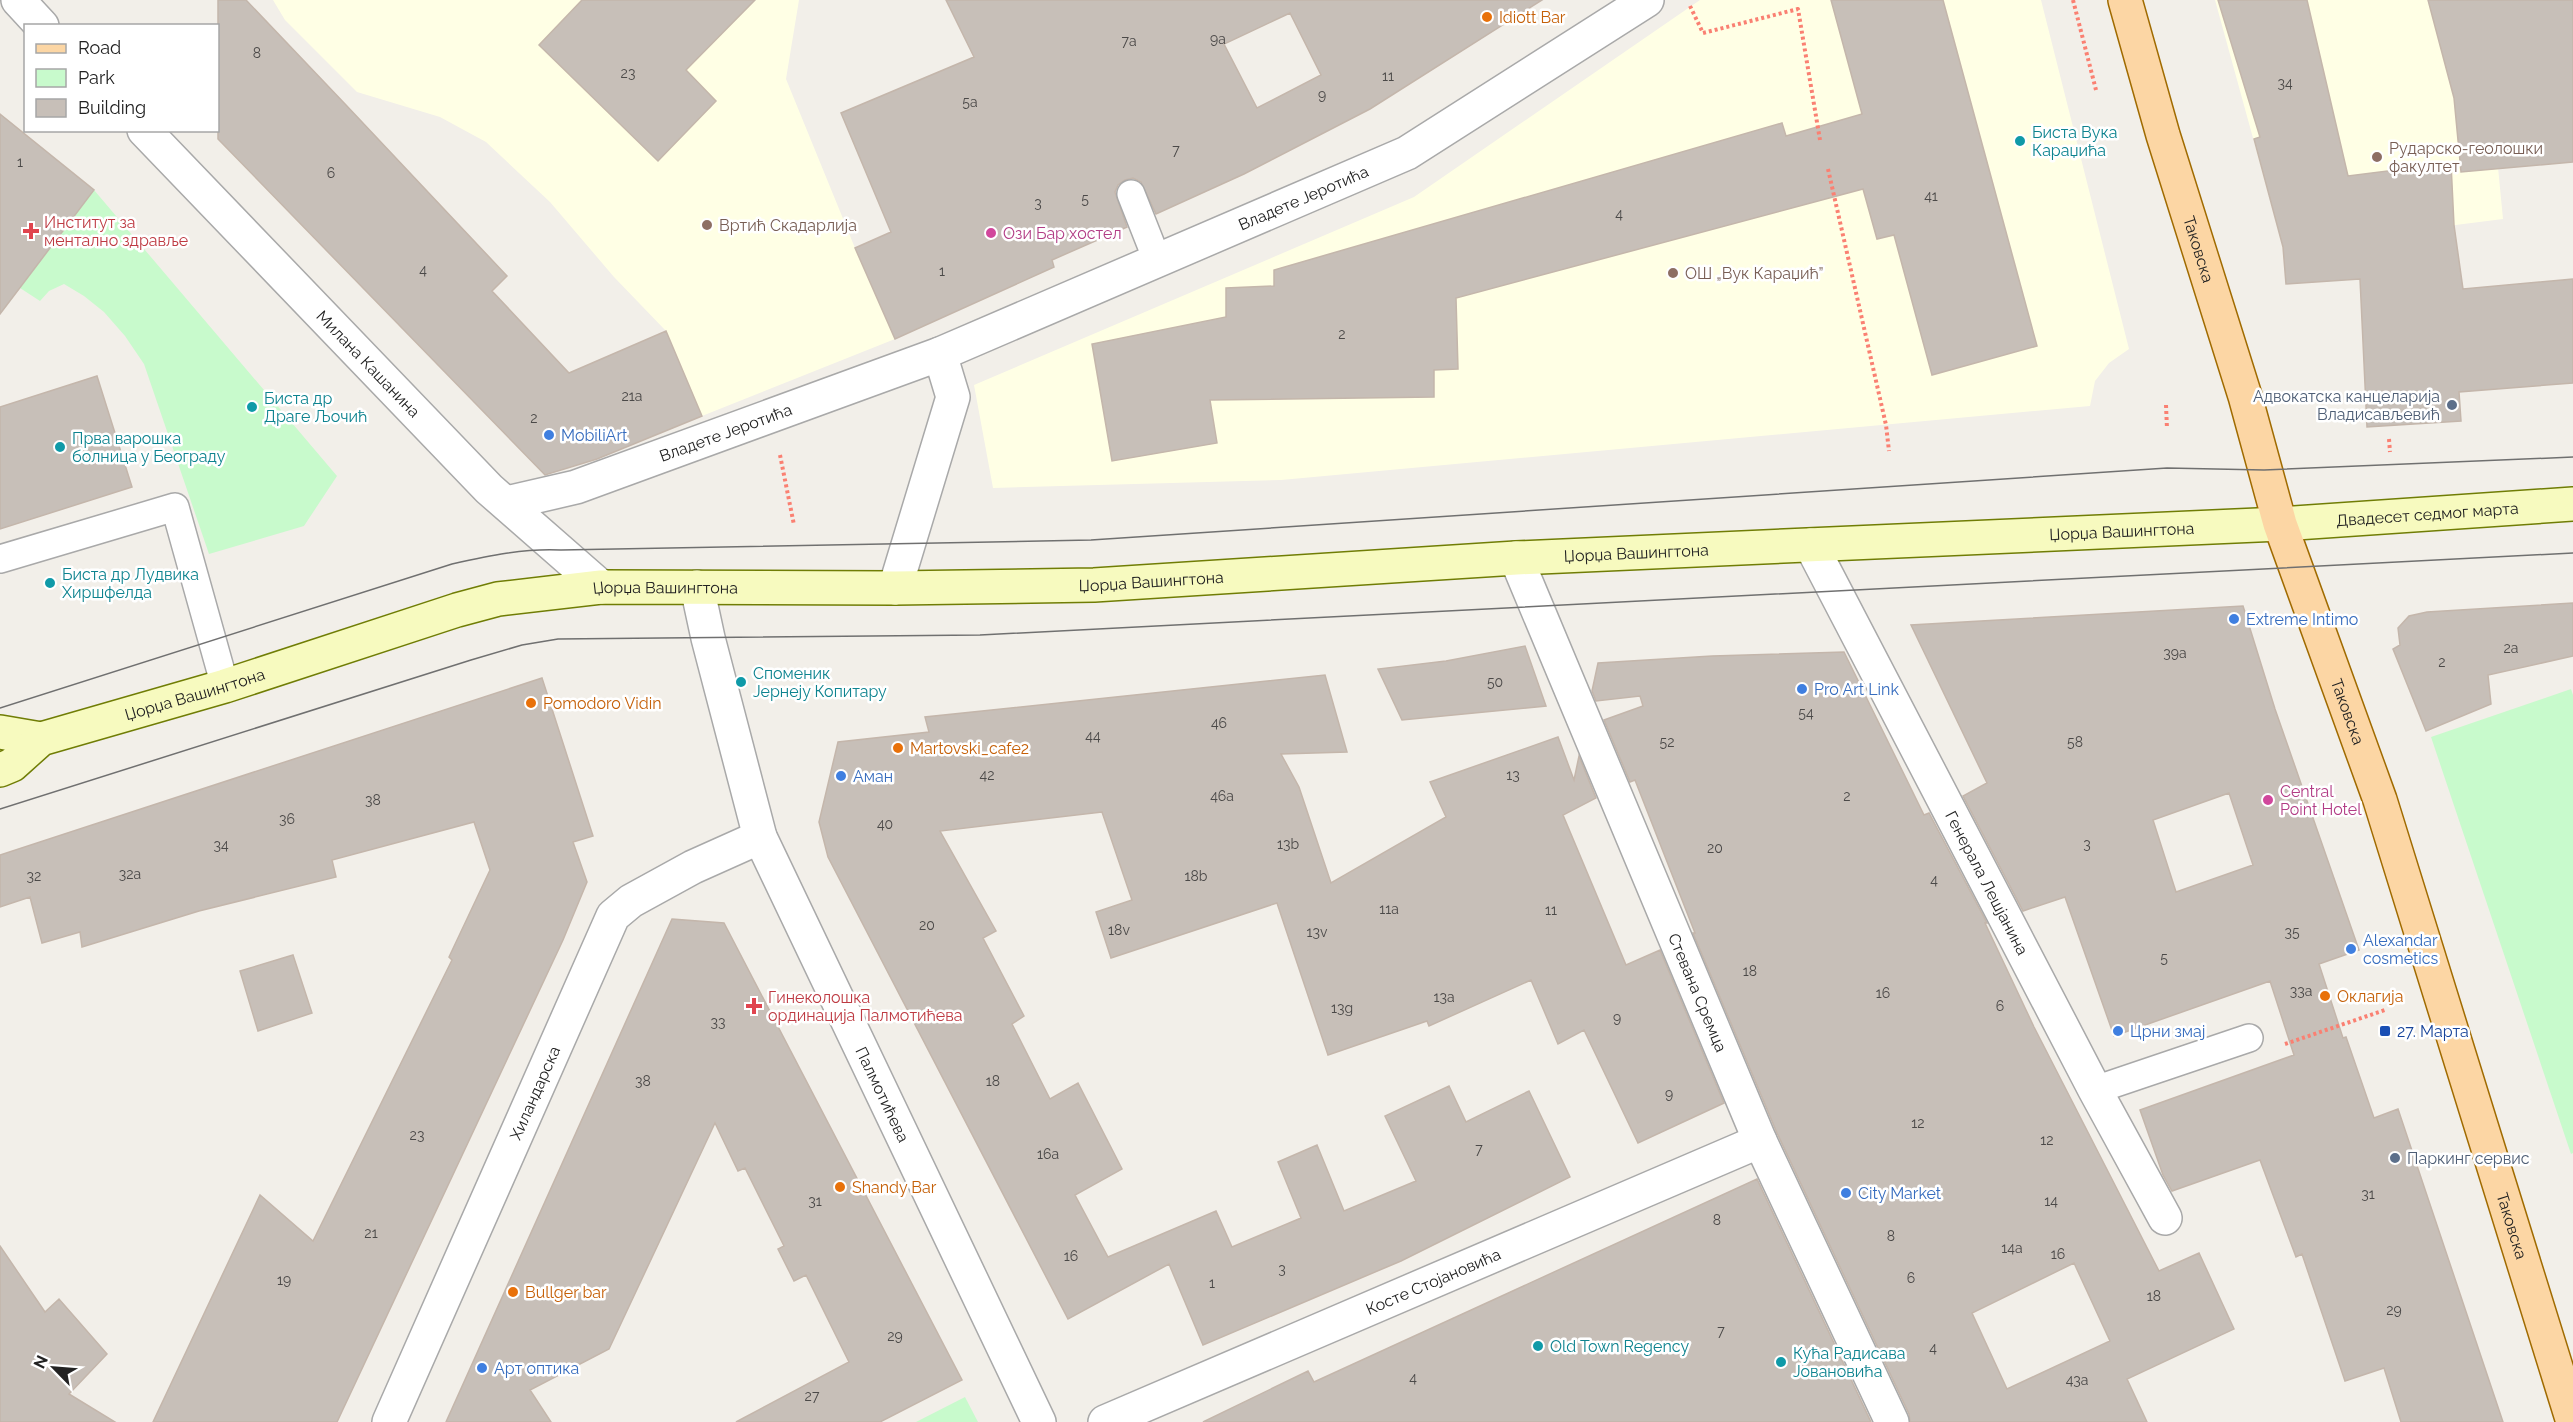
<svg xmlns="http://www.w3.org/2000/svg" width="2573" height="1422" font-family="Raleway,sans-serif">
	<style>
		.education { fill: #ffffe5 }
		.park { fill: #c8facc }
		.building { fill: #c7bfb8; stroke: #c4b6ab; stroke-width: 1.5; fill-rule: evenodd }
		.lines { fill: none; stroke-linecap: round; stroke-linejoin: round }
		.service-casing { stroke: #a9a9a9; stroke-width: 30 }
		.pedestrian-casing { stroke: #a9a9a9; stroke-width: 36 }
		.minor-casing { stroke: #a9a9a9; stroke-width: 36 }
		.secondary-casing { stroke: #707d05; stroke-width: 36 }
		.primary-casing { stroke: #a06b00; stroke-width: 36 }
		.path { stroke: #fa8072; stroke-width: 4; stroke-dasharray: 3 3; stroke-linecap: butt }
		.service { stroke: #fff; stroke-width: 27 }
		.pedestrian { stroke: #fff; stroke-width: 33 }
		.minor { stroke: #fff; stroke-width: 33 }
		.secondary { stroke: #f7fabf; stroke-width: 33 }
		.primary { stroke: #fcd6a4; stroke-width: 33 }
		.tram { stroke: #707070; stroke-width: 1.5 }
		.food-dot { fill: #e8710a; stroke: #fff; stroke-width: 2 }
		.culture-dot { fill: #0f9aa8; stroke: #fff; stroke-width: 2 }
		.education-dot { fill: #8d6e63; stroke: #fff; stroke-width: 2 }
		.health-dot { fill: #e0444e; stroke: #fff; stroke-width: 2 }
		.hotel-dot { fill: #d1479c; stroke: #fff; stroke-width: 2 }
		.service-dot { fill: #5c6f8a; stroke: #fff; stroke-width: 2 }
		.shop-dot { fill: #3f7fe0; stroke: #fff; stroke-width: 2 }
		.transit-dot { fill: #1a4fb4; stroke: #fff; stroke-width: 2 }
		.labels { text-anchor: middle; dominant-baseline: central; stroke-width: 5; stroke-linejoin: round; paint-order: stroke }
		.number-label { font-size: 14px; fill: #4b4948 }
		.food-label { font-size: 16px; fill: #c56008; stroke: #fff; text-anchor: start }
		.culture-label { font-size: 16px; fill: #0d838f; stroke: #fff; text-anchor: start }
		.education-label { font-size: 16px; fill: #785e54; stroke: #fff; text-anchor: start }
		.street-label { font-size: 16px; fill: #222; stroke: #fff }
		.health-label { font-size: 16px; fill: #be3a42; stroke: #fff; text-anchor: start }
		.hotel-label { font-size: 16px; fill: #b23c85; stroke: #fff; text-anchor: start }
		.service-label { font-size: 16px; fill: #4e5e75; stroke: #fff; text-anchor: end }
		.shop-label { font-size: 16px; fill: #366cbe; stroke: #fff; text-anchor: start }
		.transit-label { font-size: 16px; fill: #164399; stroke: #fff; text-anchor: start }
	</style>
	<rect width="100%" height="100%" fill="#f2efe9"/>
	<path class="education" d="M 273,0 L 799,0 L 786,79 L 855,248 L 895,339 L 702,416 L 666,331 L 614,277 L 550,202 L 486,142 L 440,117 L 357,92 L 285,20 Z
		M 1700,0 L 2041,0 L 2129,349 L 2109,363 L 2095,381 L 2090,406 L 1281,480 L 993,488 L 974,385 L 1414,197 Z
		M 2215,0 L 2573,0 L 2491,95 L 2503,219 L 2283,247 Z"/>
	<path class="park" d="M 94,190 L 337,476 L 304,526 L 209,554 L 144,364 L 125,336 L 104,312 L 84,296 L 64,284 L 49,291 L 40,301 L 20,288 Z
		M 2571,689 L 2573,695 L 2573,1153 L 2571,1154 L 2431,737 Z
		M 965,1397 L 978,1422 L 916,1422 Z"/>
	<path class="building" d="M 218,0 L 246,0 L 346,105 L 507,276 L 492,291 L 569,373 L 666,331 L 702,416 L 597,459 L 545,475 L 218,139 Z
		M 582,0 L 755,0 L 686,70 L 716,101 L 658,161 L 539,45 Z
		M 946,0 L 1542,0 L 1370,109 L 1244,174 L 1156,214 L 1141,182 L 1133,178 L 1125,180 L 1118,185 L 1115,192 L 1127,227 L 1052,260 L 1054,267 L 895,339 L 855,248 L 891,232 L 841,113 L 974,57 ZM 1290,13 L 1321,75 L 1257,108 L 1224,44 Z
		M 1831,0 L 1943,0 L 2037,346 L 1932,375 L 1894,235 L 1877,239 L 1863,189 L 1456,298 L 1458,369 L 1434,370 L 1434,397 L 1210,400 L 1217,443 L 1112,461 L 1092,344 L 1226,317 L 1226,288 L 1274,286 L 1274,270 L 1782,123 L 1786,136 L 1862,114 Z
		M 2218,0 L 2307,0 L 2348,176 L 2451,163 L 2454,225 L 2463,289 L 2573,279 L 2573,383 L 2459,392 L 2461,421 L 2367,427 L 2360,279 L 2286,284 L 2283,247 L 2254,139 L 2260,137 Z
		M 2428,0 L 2573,0 L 2573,162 L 2461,172 L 2454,98 Z
		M 0,114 L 94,190 L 0,314 Z
		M 97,376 L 132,487 L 0,529 L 0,407 Z
		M 2573,603 L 2573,656 L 2488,675 L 2491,704 L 2426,731 L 2393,649 L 2400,645 L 2398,628 L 2409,616 L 2427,612 Z
		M 2243,606 L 2275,709 L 2359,950 L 2319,964 L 2343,1038 L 2346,1037 L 2374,1118 L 2398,1109 L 2503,1422 L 2401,1422 L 2384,1368 L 2345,1381 L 2302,1254 L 2296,1257 L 2260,1160 L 2172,1191 L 2163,1175 L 2140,1110 L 2294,1055 L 2270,981 L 2114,1036 L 2065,897 L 2023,911 L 1963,796 L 1987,783 L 1911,625 ZM 2229,793 L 2253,865 L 2176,892 L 2153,820 Z
		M 1525,646 L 1546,706 L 1402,720 L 1378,669 L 1446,661 Z
		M 1844,652 L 1924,815 L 1929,813 L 1987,923 L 1985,923 L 2034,1027 L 2159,1271 L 2199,1253 L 2234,1329 L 2127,1379 L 2147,1422 L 1910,1422 L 1909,1414 L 1777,1133 L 1693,933 L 1695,933 L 1635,780 L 1630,782 L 1604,720 L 1643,706 L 1640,696 L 1596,701 L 1592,691 L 1598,663 L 1712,656 ZM 2074,1263 L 2110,1341 L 2007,1389 L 1972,1313 Z
		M 1325,675 L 1347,752 L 1281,754 L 1299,787 L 1331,883 L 1446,817 L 1430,782 L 1558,737 L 1574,780 L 1579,756 L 1596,798 L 1563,815 L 1626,965 L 1660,950 L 1724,1103 L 1638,1143 L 1584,1030 L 1558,1044 L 1531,980 L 1429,1026 L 1427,1021 L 1328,1055 L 1277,903 L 1111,958 L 1096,912 L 1132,900 L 1102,812 L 940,831 L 996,931 L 983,938 L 1024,1016 L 1012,1024 L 1050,1099 L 1078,1083 L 1122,1169 L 1075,1195 L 1108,1257 L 1216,1211 L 1232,1247 L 1301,1218 L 1278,1162 L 1317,1145 L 1344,1211 L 1416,1181 L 1385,1116 L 1449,1086 L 1466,1122 L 1529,1091 L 1570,1177 L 1401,1261 L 1203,1345 L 1169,1264 L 1068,1319 L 828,857 L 819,822 L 838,742 L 929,732 L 925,717 Z
		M 542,678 L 593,836 L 573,842 L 587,882 L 563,940 L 337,1422 L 153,1422 L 260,1195 L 313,1241 L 452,960 L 449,957 L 490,870 L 474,822 L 332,860 L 336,877 L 199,911 L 82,947 L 80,932 L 42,943 L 30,897 L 0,907 L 0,855 Z
		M 672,919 L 724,923 L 962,1380 L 880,1422 L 736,1422 L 849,1362 L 806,1275 L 794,1281 L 778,1249 L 784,1246 L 745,1168 L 738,1171 L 715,1123 L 609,1349 L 530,1390 L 551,1422 L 446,1422 Z
		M 293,955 L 312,1013 L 258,1031 L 240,971 Z
		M 1757,1179 L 1871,1422 L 1203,1422 L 1308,1371 L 1314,1382 Z
		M 0,1246 L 45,1312 L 59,1299 L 107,1354 L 69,1394 L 115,1422 L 0,1422 Z"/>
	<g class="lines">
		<g class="service-casing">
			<path id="service" d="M 1131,194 L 1157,260
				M 0,559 L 175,507 L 225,686
				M 2095,1090 L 2249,1038"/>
		</g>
		<g class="pedestrian-casing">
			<g id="pedestrian">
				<path id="s1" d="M 507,503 L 576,487 L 940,354"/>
			</g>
		</g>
		<g class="minor-casing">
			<g id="minor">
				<path d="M 18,0 L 42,26"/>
				<path id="s2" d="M 144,130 L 489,489 L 601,587"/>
				<path id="s3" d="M 1811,545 L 2095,1090 L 2165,1218"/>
				<path id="s4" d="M 1516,558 L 1760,1141 L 1892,1422"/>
				<path id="s5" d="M 697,587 L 708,638 L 760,837 L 1039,1422"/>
				<path id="s6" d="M 895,588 L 953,397 L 940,354 L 1407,153 L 1647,0"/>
				<path id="s7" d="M 389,1422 L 613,916 L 631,901 L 693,867 L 760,837"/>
				<path id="s8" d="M 1105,1422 L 1760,1141"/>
			</g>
		</g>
		<g class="secondary-casing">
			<g id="secondary">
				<path d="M 0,732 L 41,739"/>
				<path id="s9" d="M 0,770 L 12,765 L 41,739 L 225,686 L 457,610 L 498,599 L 601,587 L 895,588 L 1094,585 L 1516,558 L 2280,524 L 2573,504"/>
			</g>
		</g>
		<g class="primary-casing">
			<g id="primary">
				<path id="s10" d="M 2125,0 L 2163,135 L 2245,396 L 2280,524 L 2380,800 L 2573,1422"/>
			</g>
		</g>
		<path class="path" d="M 2073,0 L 2096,90
			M 1690,6 L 1703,33 L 1798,9 L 1820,140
			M 1828,169 L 1886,425 L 1889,451
			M 2166,405 L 2167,429
			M 2389,439 L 2390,452
			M 780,455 L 794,525
			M 2285,1044 L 2385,1010"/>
		<use href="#service" class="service"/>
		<use href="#pedestrian" class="pedestrian"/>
		<use href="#minor" class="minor"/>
		<use href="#secondary" class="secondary"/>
		<use href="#primary" class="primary"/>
		<path class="tram" d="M 0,708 L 452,564 C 488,556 524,548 561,550 L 1091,540 L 2167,468 L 2264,470 L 2573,457
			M 0,809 L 471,660 L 522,645 L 558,639 L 980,635 L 2573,553"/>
	</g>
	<g class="food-dot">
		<circle cx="1487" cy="17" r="6"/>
		<circle cx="531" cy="703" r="6"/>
		<circle cx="898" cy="748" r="6"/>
		<circle cx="2325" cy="996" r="6"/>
		<circle cx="840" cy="1187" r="6"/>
		<circle cx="513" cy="1292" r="6"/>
	</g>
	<g class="culture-dot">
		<circle cx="2020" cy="141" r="6"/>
		<circle cx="252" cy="407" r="6"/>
		<circle cx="60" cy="447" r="6"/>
		<circle cx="50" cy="583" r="6"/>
		<circle cx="741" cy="682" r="6"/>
		<circle cx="1538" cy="1346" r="6"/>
		<circle cx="1781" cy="1362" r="6"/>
	</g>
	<g class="education-dot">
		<circle cx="2377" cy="157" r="6"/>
		<circle cx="707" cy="225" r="6"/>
		<circle cx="1673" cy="273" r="6"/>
	</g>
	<g class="health-dot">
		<path d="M28 222h6v6h6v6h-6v6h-6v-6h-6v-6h6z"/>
		<path d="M751 997h6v6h6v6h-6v6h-6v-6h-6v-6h6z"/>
	</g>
	<g class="hotel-dot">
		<circle cx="991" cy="233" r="6"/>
		<circle cx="2268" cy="800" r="6"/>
	</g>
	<g class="service-dot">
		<circle cx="2452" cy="405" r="6"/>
		<circle cx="2395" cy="1158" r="6"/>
	</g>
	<g class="shop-dot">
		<circle cx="549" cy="435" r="6"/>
		<circle cx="2234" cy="619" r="6"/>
		<circle cx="1802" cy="689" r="6"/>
		<circle cx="841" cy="776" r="6"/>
		<circle cx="2351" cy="949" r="6"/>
		<circle cx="2118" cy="1031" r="6"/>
		<circle cx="1846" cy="1193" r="6"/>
		<circle cx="482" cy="1368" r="6"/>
	</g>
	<rect class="transit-dot" x="2379" y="1025" width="12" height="12" rx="3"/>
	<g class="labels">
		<g class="number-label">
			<text x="1218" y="39">9a</text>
			<text x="1129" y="41">7a</text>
			<text x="257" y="53">8</text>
			<text x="628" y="73">23</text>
			<text x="1388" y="76">11</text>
			<text x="2285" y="83">34</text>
			<text x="1322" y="95">9</text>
			<text x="970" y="102">5a</text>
			<text x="1176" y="150">7</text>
			<text x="20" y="162">1</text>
			<text x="331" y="173">6</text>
			<text x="1931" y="196">41</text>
			<text x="1085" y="199">5</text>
			<text x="1038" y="203">3</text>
			<text x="1619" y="214">4</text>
			<text x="423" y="270">4</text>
			<text x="942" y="271">1</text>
			<text x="1342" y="334">2</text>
			<text x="632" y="396">21a</text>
			<text x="534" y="418">2</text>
			<text x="2511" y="648">2a</text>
			<text x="2175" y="653">39a</text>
			<text x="2442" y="662">2</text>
			<text x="1495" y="682">50</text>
			<text x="1806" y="713">54</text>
			<text x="1219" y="723">46</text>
			<text x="1093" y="736">44</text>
			<text x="1667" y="742">52</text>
			<text x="2075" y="742">58</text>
			<text x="987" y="775">42</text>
			<text x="1513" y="775">13</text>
			<text x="1222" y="796">46a</text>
			<text x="1847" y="796">2</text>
			<text x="373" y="800">38</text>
			<text x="287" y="819">36</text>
			<text x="885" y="824">40</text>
			<text x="1288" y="844">13b</text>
			<text x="2087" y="844">3</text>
			<text x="221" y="845">34</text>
			<text x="1715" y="848">20</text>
			<text x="130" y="874">32a</text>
			<text x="34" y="876">32</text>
			<text x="1196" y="876">18b</text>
			<text x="1934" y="880">4</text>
			<text x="1389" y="909">11a</text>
			<text x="1551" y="910">11</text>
			<text x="927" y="925">20</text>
			<text x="1119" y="930">18v</text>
			<text x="1317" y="932">13v</text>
			<text x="2292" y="932">35</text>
			<text x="2164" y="958">5</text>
			<text x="1750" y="971">18</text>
			<text x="2301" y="991">33a</text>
			<text x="1883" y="993">16</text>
			<text x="1444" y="997">13a</text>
			<text x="2000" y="1006">6</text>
			<text x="1342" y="1008">13g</text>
			<text x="1617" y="1018">9</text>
			<text x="718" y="1022">33</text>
			<text x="643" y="1081">38</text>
			<text x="993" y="1081">18</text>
			<text x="1669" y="1094">9</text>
			<text x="1918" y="1123">12</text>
			<text x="417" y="1135">23</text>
			<text x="2047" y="1140">12</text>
			<text x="1479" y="1149">7</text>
			<text x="1048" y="1154">16a</text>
			<text x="2368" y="1194">31</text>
			<text x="815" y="1201">31</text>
			<text x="2051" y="1201">14</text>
			<text x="1717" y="1220">8</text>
			<text x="371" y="1233">21</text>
			<text x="1891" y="1236">8</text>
			<text x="2012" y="1248">14a</text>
			<text x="2058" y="1254">16</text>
			<text x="1071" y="1256">16</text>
			<text x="1282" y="1269">3</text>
			<text x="1911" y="1278">6</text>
			<text x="284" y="1280">19</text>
			<text x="1212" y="1283">1</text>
			<text x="2154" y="1296">18</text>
			<text x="2394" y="1310">29</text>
			<text x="1721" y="1331">7</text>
			<text x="895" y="1336">29</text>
			<text x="1933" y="1348">4</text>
			<text x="1413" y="1378">4</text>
			<text x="2077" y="1380">43a</text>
			<text x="812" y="1396">27</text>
		</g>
		<g class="food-label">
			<text x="1499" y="17">Idiott Bar</text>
			<text x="543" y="703">Pomodoro Vidin</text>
			<text x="910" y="748">Martovski_cafe2</text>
			<text x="2337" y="996">Оклагија</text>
			<text x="852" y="1187">Shandy Bar</text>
			<text x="525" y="1292">Bullger bar</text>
		</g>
		<g class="culture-label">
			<text x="2032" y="132">Биста Вука<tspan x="2032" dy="18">Караџића</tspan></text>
			<text x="264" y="398">Биста др<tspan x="264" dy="18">Драге Љочић</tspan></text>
			<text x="72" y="438">Прва варошка<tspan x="72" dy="18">болница у Београду</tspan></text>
			<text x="62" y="574">Биста др Лудвика<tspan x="62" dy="18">Хиршфелда</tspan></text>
			<text x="753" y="673">Споменик<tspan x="753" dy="18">Јернеју Копитару</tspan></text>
			<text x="1550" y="1346">Old Town Regency</text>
			<text x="1793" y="1353">Кућа Радисава<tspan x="1793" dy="18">Јовановића</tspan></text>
		</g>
		<g class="education-label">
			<text x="2389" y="148">Рударско-геолошки<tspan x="2389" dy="18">факултет</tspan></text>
			<text x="719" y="225">Вртић Скадарлија</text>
			<text x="1685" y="273">ОШ „Вук Караџић”</text>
		</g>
		<g class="street-label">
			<text stroke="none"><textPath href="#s6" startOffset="640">Владете Јеротића</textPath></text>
			<text stroke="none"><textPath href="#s10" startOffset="260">Таковска</textPath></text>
			<text stroke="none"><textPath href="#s2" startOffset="324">Милана Кашанина</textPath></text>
			<text stroke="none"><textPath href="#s1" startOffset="230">Владете Јеротића</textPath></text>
			<text stroke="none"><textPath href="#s9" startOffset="2462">Двадесет седмог марта</textPath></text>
			<text stroke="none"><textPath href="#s9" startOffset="2156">Џорџа Вашингтона</textPath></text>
			<text stroke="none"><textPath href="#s9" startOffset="1670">Џорџа Вашингтона</textPath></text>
			<text stroke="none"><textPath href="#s9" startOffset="1184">Џорџа Вашингтона</textPath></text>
			<text stroke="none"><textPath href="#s9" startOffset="698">Џорџа Вашингтона</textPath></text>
			<text stroke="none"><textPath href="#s9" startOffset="212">Џорџа Вашингтона</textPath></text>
			<text stroke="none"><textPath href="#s10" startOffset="746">Таковска</textPath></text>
			<text stroke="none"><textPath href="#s3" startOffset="381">Генерала Лешјанина</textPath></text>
			<text stroke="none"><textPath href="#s4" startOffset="471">Стевана Сремца</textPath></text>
			<text stroke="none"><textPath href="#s7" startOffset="360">Хиландарска</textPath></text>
			<text stroke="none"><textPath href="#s5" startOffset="543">Палмотићева</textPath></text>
			<text stroke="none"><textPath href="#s10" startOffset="1286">Таковска</textPath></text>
			<text stroke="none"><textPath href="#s8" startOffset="357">Косте Стојановића</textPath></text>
		</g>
		<g class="health-label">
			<text x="44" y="222">Институт за<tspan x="44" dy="18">ментално здравље</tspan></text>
			<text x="768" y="997">Гинеколошка<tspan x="768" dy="18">ординација Палмотићева</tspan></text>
		</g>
		<g class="hotel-label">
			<text x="1003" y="233">Ози Бар хостел</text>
			<text x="2280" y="791">Central<tspan x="2280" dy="18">Point Hotel</tspan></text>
		</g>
		<g class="service-label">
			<text x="2440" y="396">Адвокатска канцеларија<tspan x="2440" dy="18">Владисављевић</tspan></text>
			<text x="2407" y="1158" text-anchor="start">Паркинг сервис</text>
		</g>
		<g class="shop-label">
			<text x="561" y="435">MobiliArt</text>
			<text x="2246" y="619">Extreme Intimo</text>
			<text x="1814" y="689">Pro Art Link</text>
			<text x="853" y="776">Аман</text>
			<text x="2363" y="940">Alexandar<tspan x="2363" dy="18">cosmetics</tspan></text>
			<text x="2130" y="1031">Црни змај</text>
			<text x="1858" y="1193">City Market</text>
			<text x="494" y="1368">Арт оптика</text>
		</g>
		<g class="transit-label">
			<text x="2397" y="1031">27. Марта</text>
		</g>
	</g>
	<rect x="24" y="24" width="195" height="108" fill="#ffffff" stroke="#a7a7a7" stroke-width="1.5"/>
	<rect x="36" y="44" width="30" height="9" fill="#fcd6a4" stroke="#a7a7a7" stroke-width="1.5"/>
	<text x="78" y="54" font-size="18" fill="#222222">Road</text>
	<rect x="36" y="69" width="30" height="18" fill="#c8facc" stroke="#a7a7a7" stroke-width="1.5"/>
	<text x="78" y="84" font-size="18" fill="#222222">Park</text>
	<rect x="36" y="99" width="30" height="18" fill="#c7bfb8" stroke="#a7a7a7" stroke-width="1.5"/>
	<text x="78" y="114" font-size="18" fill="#222222">Building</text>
	<g transform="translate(54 1368) rotate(295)" stroke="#ffffff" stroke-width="4.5" paint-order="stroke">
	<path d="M0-4.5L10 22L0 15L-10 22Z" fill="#222222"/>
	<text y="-9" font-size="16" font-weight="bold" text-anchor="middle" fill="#222222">N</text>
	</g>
</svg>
